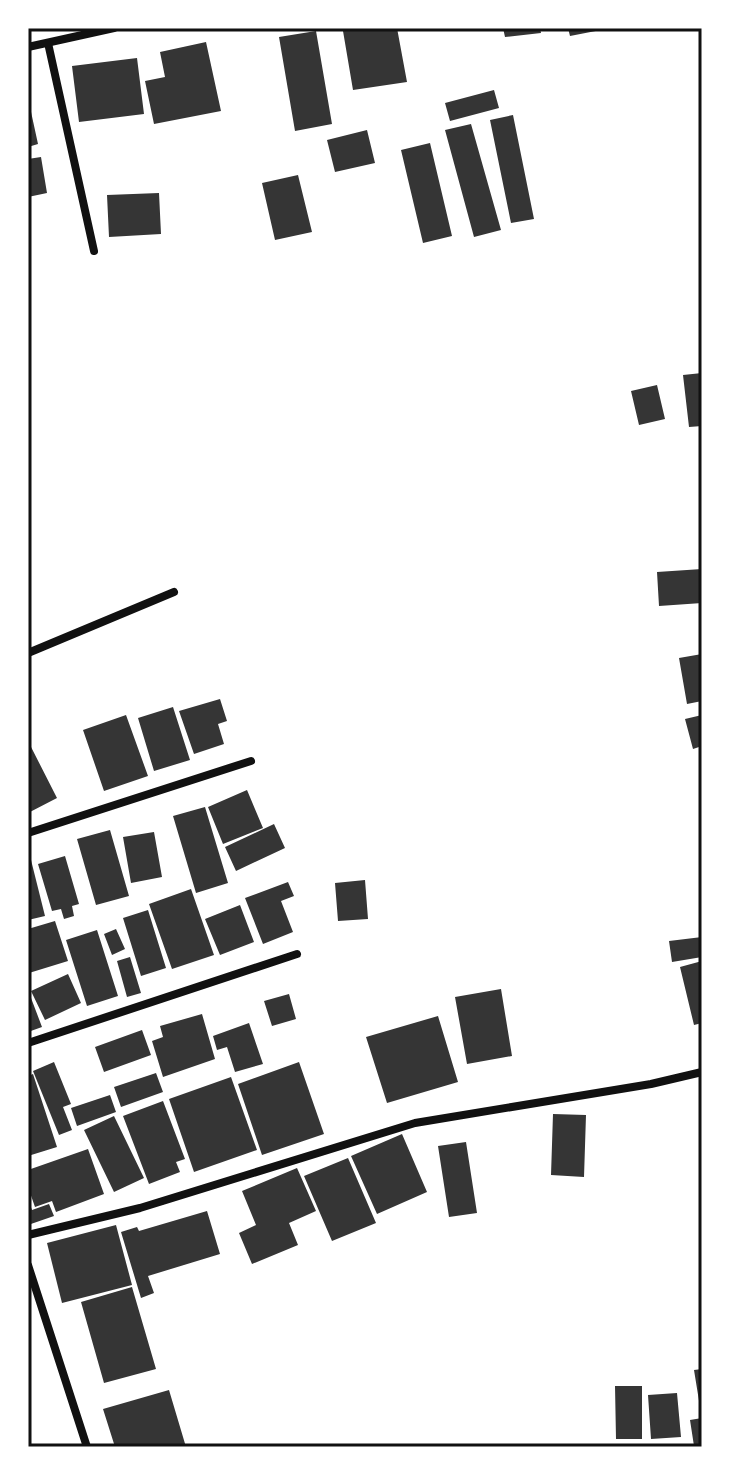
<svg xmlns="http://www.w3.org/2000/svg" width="730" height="1475" font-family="'Nunito Sans',sans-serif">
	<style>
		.building { fill: #353535 }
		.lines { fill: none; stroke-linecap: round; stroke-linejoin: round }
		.minor { stroke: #111; stroke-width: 8 }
		.neatline { fill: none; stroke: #111; stroke-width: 3 }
	</style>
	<rect width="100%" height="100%" fill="#fff"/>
	<path class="building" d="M 358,28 L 397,28 L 407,82 L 353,90 L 343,31 Z
		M 503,28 L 540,28 L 541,33 L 505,37 Z
		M 568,28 L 606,28 L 606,29 L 570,36 Z
		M 316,31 L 332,124 L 295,131 L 279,37 Z
		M 206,42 L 221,111 L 154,124 L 145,81 L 165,77 L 160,52 Z
		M 137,58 L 144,114 L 79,122 L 72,66 Z
		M 494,90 L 499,108 L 450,121 L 445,103 Z
		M 28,98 L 38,144 L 28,147 Z
		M 513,115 L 534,219 L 511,223 L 490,120 Z
		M 471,124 L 501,230 L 474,237 L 445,130 Z
		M 367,130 L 375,163 L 335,172 L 327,140 Z
		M 430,143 L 452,236 L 423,243 L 401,150 Z
		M 41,157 L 47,193 L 28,197 L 28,159 Z
		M 298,175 L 312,232 L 275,240 L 262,183 Z
		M 159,193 L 161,234 L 109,237 L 107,195 Z
		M 702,373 L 702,426 L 689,427 L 683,375 Z
		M 657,385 L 665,419 L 639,425 L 631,391 Z
		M 702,569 L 702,603 L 659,606 L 657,572 Z
		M 702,654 L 702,701 L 687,704 L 679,658 Z
		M 220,699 L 227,721 L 218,724 L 224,744 L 194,754 L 179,711 Z
		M 173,707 L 190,760 L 154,771 L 138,718 Z
		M 126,715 L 148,776 L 104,791 L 83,730 Z
		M 702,715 L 702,746 L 693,749 L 685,719 Z
		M 28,741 L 57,798 L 28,813 Z
		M 247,790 L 263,828 L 223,844 L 208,807 Z
		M 205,807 L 228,883 L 196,893 L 173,816 Z
		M 274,824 L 285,848 L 236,871 L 225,847 Z
		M 110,830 L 129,896 L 96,905 L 77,839 Z
		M 154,832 L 162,877 L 131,883 L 123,837 Z
		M 65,856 L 79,904 L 72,906 L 74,916 L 64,919 L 61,909 L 52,911 L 38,864 Z
		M 28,860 L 31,860 L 45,916 L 28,920 Z
		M 365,880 L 368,919 L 338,921 L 335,883 Z
		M 288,882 L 294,896 L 281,901 L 293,932 L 263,944 L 245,898 Z
		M 191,889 L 214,955 L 172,969 L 149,904 Z
		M 240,905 L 254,942 L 220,955 L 205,919 Z
		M 148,910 L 166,968 L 141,976 L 123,918 Z
		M 55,921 L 68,961 L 29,973 L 28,929 Z
		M 116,929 L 125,949 L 112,955 L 104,934 Z
		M 97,930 L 118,996 L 87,1006 L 66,940 Z
		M 702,937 L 702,957 L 672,962 L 669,941 Z
		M 130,957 L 141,993 L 127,997 L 117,961 Z
		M 702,961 L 702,1023 L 694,1025 L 680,967 Z
		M 68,974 L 81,1003 L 45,1020 L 31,991 Z
		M 501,989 L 512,1056 L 467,1064 L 455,997 Z
		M 28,990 L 42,1027 L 28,1032 Z
		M 289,994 L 296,1019 L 272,1026 L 264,1001 Z
		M 202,1014 L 215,1059 L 163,1077 L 152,1041 L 163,1037 L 160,1026 Z
		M 438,1016 L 458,1082 L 387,1103 L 366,1037 Z
		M 249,1023 L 263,1064 L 235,1072 L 227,1047 L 217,1050 L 213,1036 Z
		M 142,1030 L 151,1055 L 104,1072 L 95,1047 Z
		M 54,1062 L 71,1104 L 63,1107 L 72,1130 L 59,1135 L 33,1071 Z
		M 299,1062 L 324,1134 L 262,1155 L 238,1084 Z
		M 156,1073 L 163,1092 L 121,1107 L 114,1087 Z
		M 33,1074 L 57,1147 L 28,1156 L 28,1076 Z
		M 231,1077 L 257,1150 L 194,1172 L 169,1099 Z
		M 110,1095 L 116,1112 L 77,1126 L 71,1108 Z
		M 163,1101 L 185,1159 L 176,1162 L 180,1172 L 149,1184 L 123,1116 Z
		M 553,1114 L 586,1115 L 584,1177 L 551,1175 Z
		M 114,1116 L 144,1178 L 114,1192 L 84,1130 Z
		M 402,1134 L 427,1192 L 377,1214 L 351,1156 Z
		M 466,1142 L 477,1213 L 449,1217 L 438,1146 Z
		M 88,1149 L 104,1194 L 56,1212 L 52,1201 L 35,1207 L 28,1187 L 28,1170 Z
		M 348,1158 L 376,1223 L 332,1241 L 304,1176 Z
		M 297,1168 L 316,1211 L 289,1223 L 298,1245 L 252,1264 L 239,1233 L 256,1225 L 242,1191 Z
		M 28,1199 L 32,1210 L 49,1204 L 54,1216 L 28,1225 Z
		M 207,1211 L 220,1254 L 148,1276 L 154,1293 L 141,1298 L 121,1232 L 137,1227 L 139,1231 Z
		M 116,1225 L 132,1285 L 62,1303 L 47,1243 Z
		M 132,1287 L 156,1369 L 104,1383 L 81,1302 Z
		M 702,1369 L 702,1407 L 700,1407 L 694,1370 Z
		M 615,1386 L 642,1386 L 642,1439 L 616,1439 Z
		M 169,1390 L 186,1447 L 115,1447 L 103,1409 Z
		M 677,1393 L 681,1437 L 651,1439 L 648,1395 Z
		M 702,1418 L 702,1444 L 694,1446 L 690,1420 Z"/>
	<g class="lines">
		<path class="minor" d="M 48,43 L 94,251
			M 28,47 L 114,28
			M 28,653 L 174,592
			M 28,833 L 251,761
			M 28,1043 L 297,954
			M 28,1235 L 140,1208 L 415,1123 L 651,1084 L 702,1072
			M 28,1265 L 87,1447"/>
	</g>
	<rect width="730" height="1475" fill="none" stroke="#ffffff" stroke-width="60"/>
	<rect x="30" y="30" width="670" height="1415" class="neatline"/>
</svg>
